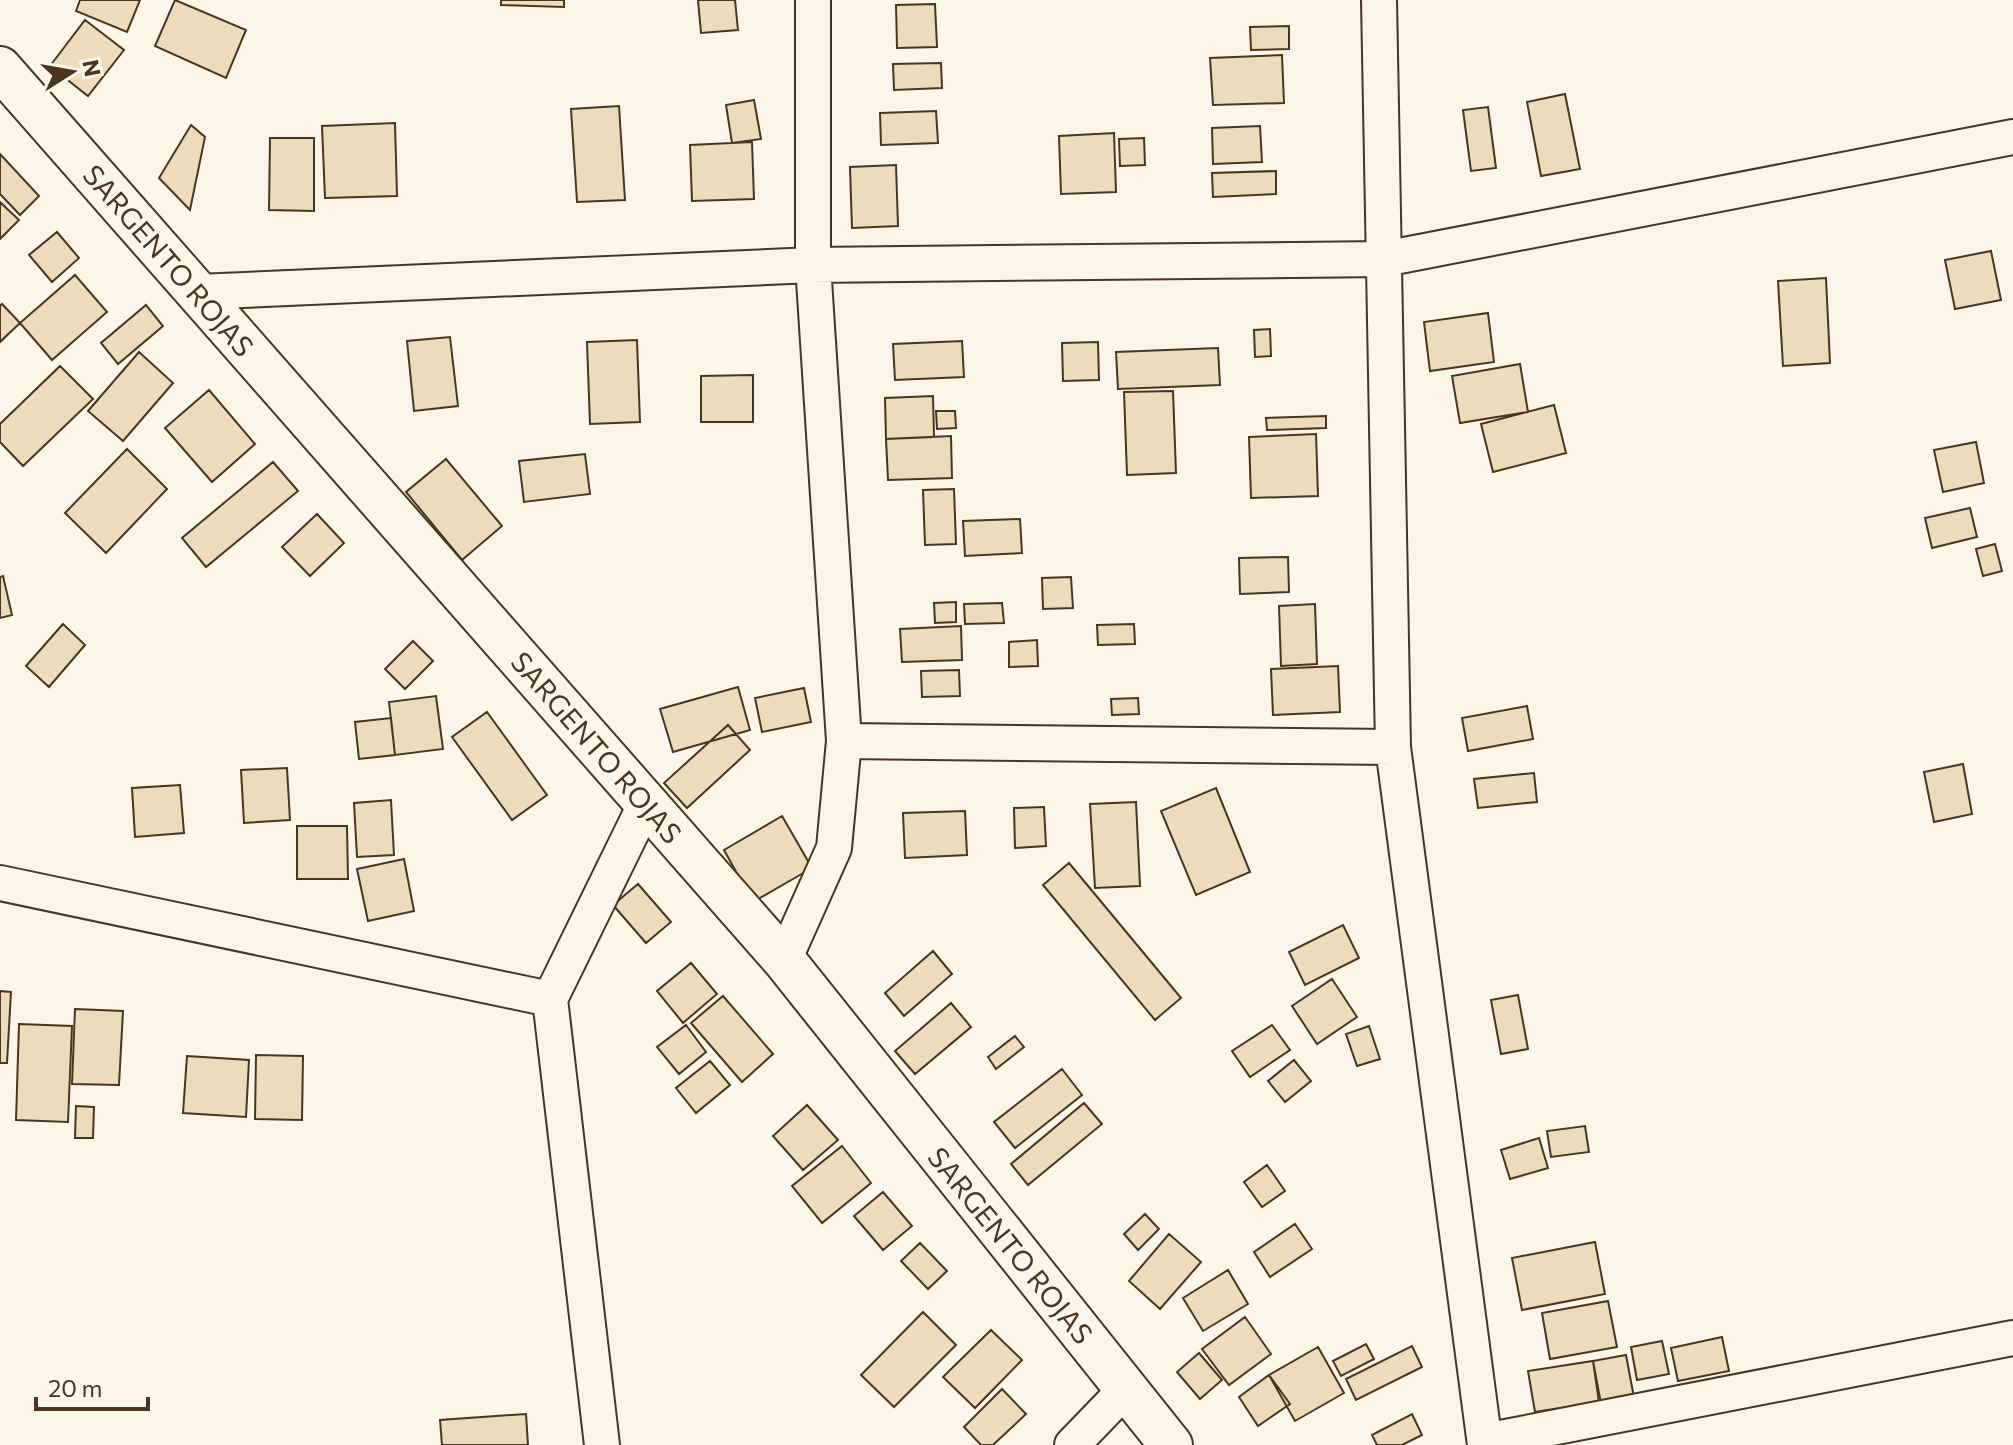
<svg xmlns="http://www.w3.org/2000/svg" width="2013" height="1445" font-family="Commissioner,sans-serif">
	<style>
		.building { fill: #ecdcbc; stroke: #4a3520; stroke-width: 2 }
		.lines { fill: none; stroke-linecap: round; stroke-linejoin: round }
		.minor-casing { stroke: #4a3520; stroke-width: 38 }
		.tertiary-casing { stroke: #4a3520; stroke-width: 46 }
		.minor { stroke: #fbf6e9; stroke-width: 34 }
		.tertiary { stroke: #fbf6e9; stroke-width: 42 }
		.labels { text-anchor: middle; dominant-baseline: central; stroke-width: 6; stroke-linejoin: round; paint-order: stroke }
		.street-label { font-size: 28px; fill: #4a3520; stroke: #fbf6e9 }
	</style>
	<rect width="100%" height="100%" fill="#fbf6e9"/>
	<path class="building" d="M 80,0 L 140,0 L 127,32 L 76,11 Z
		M 175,0 L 246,30 L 226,78 L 155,46 Z
		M 501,0 L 564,0 L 564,7 L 501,5 Z
		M 698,0 L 735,0 L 738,30 L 701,33 Z
		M 935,4 L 937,47 L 897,48 L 896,5 Z
		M 85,20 L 124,50 L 88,96 L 50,66 Z
		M 1289,26 L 1289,49 L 1251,50 L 1250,27 Z
		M 1282,55 L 1284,103 L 1213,105 L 1210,58 Z
		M 941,63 L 942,88 L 894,90 L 893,64 Z
		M 1565,94 L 1580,169 L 1541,176 L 1527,102 Z
		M 754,100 L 761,139 L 732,143 L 726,105 Z
		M 619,106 L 625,200 L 577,202 L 571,109 Z
		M 1488,107 L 1496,168 L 1471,171 L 1463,110 Z
		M 936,111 L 938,143 L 881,145 L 880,113 Z
		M 395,123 L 397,196 L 325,198 L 322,126 Z
		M 191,125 L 205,137 L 190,210 L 159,178 Z
		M 1260,126 L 1262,162 L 1213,164 L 1212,128 Z
		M 1114,133 L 1116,192 L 1061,194 L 1059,136 Z
		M 270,138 L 314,138 L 314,211 L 269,210 Z
		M 1144,138 L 1145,165 L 1120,166 L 1119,139 Z
		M 752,142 L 754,199 L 692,201 L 690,145 Z
		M 0,154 L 39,196 L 20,215 L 0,194 Z
		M 896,165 L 898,226 L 852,228 L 850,167 Z
		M 1276,171 L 1276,194 L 1213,197 L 1212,173 Z
		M 0,202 L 19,220 L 0,239 Z
		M 57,232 L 79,258 L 52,282 L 29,255 Z
		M 1991,251 L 2001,300 L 1955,309 L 1945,260 Z
		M 75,275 L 107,312 L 52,360 L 20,323 Z
		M 1826,278 L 1830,363 L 1783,366 L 1778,281 Z
		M 2,304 L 20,323 L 0,342 L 0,306 Z
		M 146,305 L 163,326 L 118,364 L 101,343 Z
		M 1488,313 L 1494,362 L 1430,371 L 1424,322 Z
		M 1270,329 L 1271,356 L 1255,357 L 1254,330 Z
		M 450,337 L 458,406 L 414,411 L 407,341 Z
		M 637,340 L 640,422 L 590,424 L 587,342 Z
		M 962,341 L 964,377 L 895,380 L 893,344 Z
		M 1098,342 L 1099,380 L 1063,381 L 1062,343 Z
		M 1218,348 L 1220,385 L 1118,389 L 1116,352 Z
		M 139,352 L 173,383 L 123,441 L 88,411 Z
		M 1520,364 L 1528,412 L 1460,423 L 1452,376 Z
		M 60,366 L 93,399 L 23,466 L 0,442 L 0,424 Z
		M 753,375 L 753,422 L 701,422 L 701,376 Z
		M 209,390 L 255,444 L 212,482 L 165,428 Z
		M 1173,391 L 1176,473 L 1127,475 L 1124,392 Z
		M 933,396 L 934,437 L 886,439 L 885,398 Z
		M 1554,405 L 1566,453 L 1493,472 L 1481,424 Z
		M 936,411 L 955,411 L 956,428 L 937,429 Z
		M 1326,416 L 1326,428 L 1267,430 L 1266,418 Z
		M 1316,434 L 1318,496 L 1251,498 L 1249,437 Z
		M 951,436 L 952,478 L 888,480 L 886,439 Z
		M 1976,442 L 1984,483 L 1943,492 L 1934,450 Z
		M 127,449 L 167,489 L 106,553 L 65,513 Z
		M 585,454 L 590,494 L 524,502 L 519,461 Z
		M 446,459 L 502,526 L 462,560 L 406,492 Z
		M 273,462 L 298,491 L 206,567 L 182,538 Z
		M 954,489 L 956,544 L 925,545 L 923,490 Z
		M 1970,508 L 1977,537 L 1932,548 L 1925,518 Z
		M 317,514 L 344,543 L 310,576 L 282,547 Z
		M 1020,519 L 1022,553 L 965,556 L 963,521 Z
		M 1995,544 L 2002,571 L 1983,576 L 1976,549 Z
		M 1288,557 L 1289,592 L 1240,594 L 1239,558 Z
		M 3,576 L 12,615 L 0,618 L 0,577 Z
		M 1071,577 L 1073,608 L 1043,609 L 1042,578 Z
		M 956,602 L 956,622 L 935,623 L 934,603 Z
		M 1002,603 L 1004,623 L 965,624 L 964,604 Z
		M 1315,604 L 1317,664 L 1281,666 L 1279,606 Z
		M 63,624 L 85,645 L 49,687 L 26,666 Z
		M 1134,624 L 1135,644 L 1098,645 L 1097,625 Z
		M 961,626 L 962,660 L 902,662 L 900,629 Z
		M 1037,640 L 1038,666 L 1009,667 L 1009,642 Z
		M 413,641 L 433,661 L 405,689 L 385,669 Z
		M 1338,666 L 1340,712 L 1273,715 L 1271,669 Z
		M 959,670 L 960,696 L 922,697 L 921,671 Z
		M 738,687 L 750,730 L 673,752 L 660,709 Z
		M 804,688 L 811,722 L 762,732 L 755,698 Z
		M 436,696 L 443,749 L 395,755 L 389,702 Z
		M 1138,698 L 1139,714 L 1112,715 L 1111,699 Z
		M 1527,706 L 1533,739 L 1468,751 L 1462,718 Z
		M 487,712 L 547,795 L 512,820 L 452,737 Z
		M 391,718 L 395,755 L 359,759 L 355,722 Z
		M 728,725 L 750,750 L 687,808 L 664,783 Z
		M 1963,764 L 1972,814 L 1934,822 L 1924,772 Z
		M 287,768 L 290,820 L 244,823 L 241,770 Z
		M 1534,773 L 1537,802 L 1478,808 L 1474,779 Z
		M 180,785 L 184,833 L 135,837 L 132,788 Z
		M 1216,788 L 1250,872 L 1196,895 L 1161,811 Z
		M 391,800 L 394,855 L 357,857 L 354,803 Z
		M 1136,802 L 1140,886 L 1095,888 L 1090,804 Z
		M 1044,807 L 1046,846 L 1015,848 L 1014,808 Z
		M 965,811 L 967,855 L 905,858 L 903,813 Z
		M 782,816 L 812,868 L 753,902 L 724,850 Z
		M 297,826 L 347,826 L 348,879 L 297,879 Z
		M 404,859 L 414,911 L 368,921 L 357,869 Z
		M 1069,863 L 1181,998 L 1155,1020 L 1043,885 Z
		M 638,884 L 671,922 L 646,943 L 613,905 Z
		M 1343,925 L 1359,958 L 1305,985 L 1289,952 Z
		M 933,951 L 952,974 L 904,1016 L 885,993 Z
		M 691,963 L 717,994 L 683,1023 L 657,991 Z
		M 1332,979 L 1357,1017 L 1317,1044 L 1292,1006 Z
		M 0,991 L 11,992 L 7,1063 L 0,1063 Z
		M 1518,995 L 1528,1049 L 1501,1054 L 1491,1000 Z
		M 723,996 L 773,1054 L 742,1082 L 691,1023 Z
		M 951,1003 L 971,1027 L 915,1074 L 895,1051 Z
		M 75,1009 L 123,1011 L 119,1085 L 72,1084 Z
		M 19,1024 L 72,1026 L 68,1122 L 16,1120 Z
		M 686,1025 L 706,1052 L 679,1074 L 657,1047 Z
		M 1272,1025 L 1290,1050 L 1250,1077 L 1232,1051 Z
		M 1369,1026 L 1380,1059 L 1357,1066 L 1346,1034 Z
		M 1015,1036 L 1024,1047 L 996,1069 L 988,1057 Z
		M 256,1055 L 303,1056 L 302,1120 L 255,1119 Z
		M 187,1056 L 249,1060 L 246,1117 L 183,1113 Z
		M 1294,1060 L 1311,1081 L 1285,1102 L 1268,1081 Z
		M 710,1061 L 730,1085 L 696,1113 L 676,1088 Z
		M 1062,1069 L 1082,1095 L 1015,1148 L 994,1122 Z
		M 1084,1103 L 1102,1124 L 1028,1185 L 1011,1164 Z
		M 807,1105 L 838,1140 L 803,1170 L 773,1136 Z
		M 76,1106 L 94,1107 L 93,1138 L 75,1138 Z
		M 1585,1126 L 1589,1152 L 1551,1157 L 1547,1131 Z
		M 1539,1138 L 1548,1168 L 1510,1179 L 1501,1150 Z
		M 842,1146 L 871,1183 L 822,1223 L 792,1186 Z
		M 1267,1165 L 1285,1191 L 1262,1207 L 1244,1182 Z
		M 883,1192 L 912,1226 L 883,1250 L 854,1216 Z
		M 1145,1214 L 1159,1229 L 1138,1250 L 1124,1234 Z
		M 1295,1224 L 1312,1249 L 1270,1277 L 1254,1252 Z
		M 1169,1234 L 1201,1262 L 1160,1309 L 1129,1281 Z
		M 1595,1242 L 1605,1294 L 1522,1310 L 1512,1258 Z
		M 920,1243 L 947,1271 L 928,1289 L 901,1261 Z
		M 1228,1270 L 1248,1304 L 1203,1331 L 1183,1298 Z
		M 1608,1301 L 1617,1347 L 1550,1359 L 1542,1313 Z
		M 923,1312 L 956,1345 L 894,1407 L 861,1375 Z
		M 1245,1317 L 1271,1354 L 1229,1385 L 1202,1349 Z
		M 991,1330 L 1022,1360 L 975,1408 L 943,1377 Z
		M 1722,1337 L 1729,1371 L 1678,1381 L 1671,1348 Z
		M 1662,1341 L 1669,1374 L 1637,1380 L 1631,1347 Z
		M 1366,1344 L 1374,1359 L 1341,1376 L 1333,1361 Z
		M 1412,1346 L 1422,1367 L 1356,1400 L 1346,1379 Z
		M 1318,1347 L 1344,1393 L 1295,1421 L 1269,1375 Z
		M 1199,1353 L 1222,1380 L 1200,1399 L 1177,1372 Z
		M 1626,1355 L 1635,1403 L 1602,1409 L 1593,1361 Z
		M 1593,1361 L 1599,1402 L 1535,1412 L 1528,1371 Z
		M 1269,1375 L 1290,1404 L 1258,1426 L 1239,1397 Z
		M 1002,1389 L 1026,1414 L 993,1445 L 981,1445 L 964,1427 Z
		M 526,1414 L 528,1445 L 442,1445 L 440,1420 Z
		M 1412,1414 L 1422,1435 L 1402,1445 L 1377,1445 L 1372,1435 Z"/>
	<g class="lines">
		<g class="minor-casing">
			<path id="minor" d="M 1379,0 L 1393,747 L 1485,1445
				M 197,292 L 813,265 L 1384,259 L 2013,137
				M 844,741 L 1393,747
				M 0,883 L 550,999
				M 784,960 L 834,848 L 844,741 L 813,265 L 813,0
				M 1485,1441 L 2013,1338
				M 602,1445 L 550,999 L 646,803
				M 1072,1445 L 1126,1389"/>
		</g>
		<g class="tertiary-casing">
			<path id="tertiary" d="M 0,68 L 784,960 L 1171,1445"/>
		</g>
		<use href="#minor" class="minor"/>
		<use href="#tertiary" class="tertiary"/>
	</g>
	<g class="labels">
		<g class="street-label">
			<text transform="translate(169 260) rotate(49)">SARGENTO ROJAS</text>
			<text transform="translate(597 747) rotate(49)">SARGENTO ROJAS</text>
			<text transform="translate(1011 1245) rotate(51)">SARGENTO ROJAS</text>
		</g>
	</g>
	<g transform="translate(72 72) rotate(79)" stroke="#fbf6e9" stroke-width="6" paint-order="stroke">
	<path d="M0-6L14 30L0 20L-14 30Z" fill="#4a3520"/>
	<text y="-12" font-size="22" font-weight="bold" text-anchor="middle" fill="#4a3520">N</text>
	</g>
	<path d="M36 1397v12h112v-12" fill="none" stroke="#4a3520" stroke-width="4"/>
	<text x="48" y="1397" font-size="24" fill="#4a3520" stroke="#fbf6e9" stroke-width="6" paint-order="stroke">20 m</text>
</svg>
